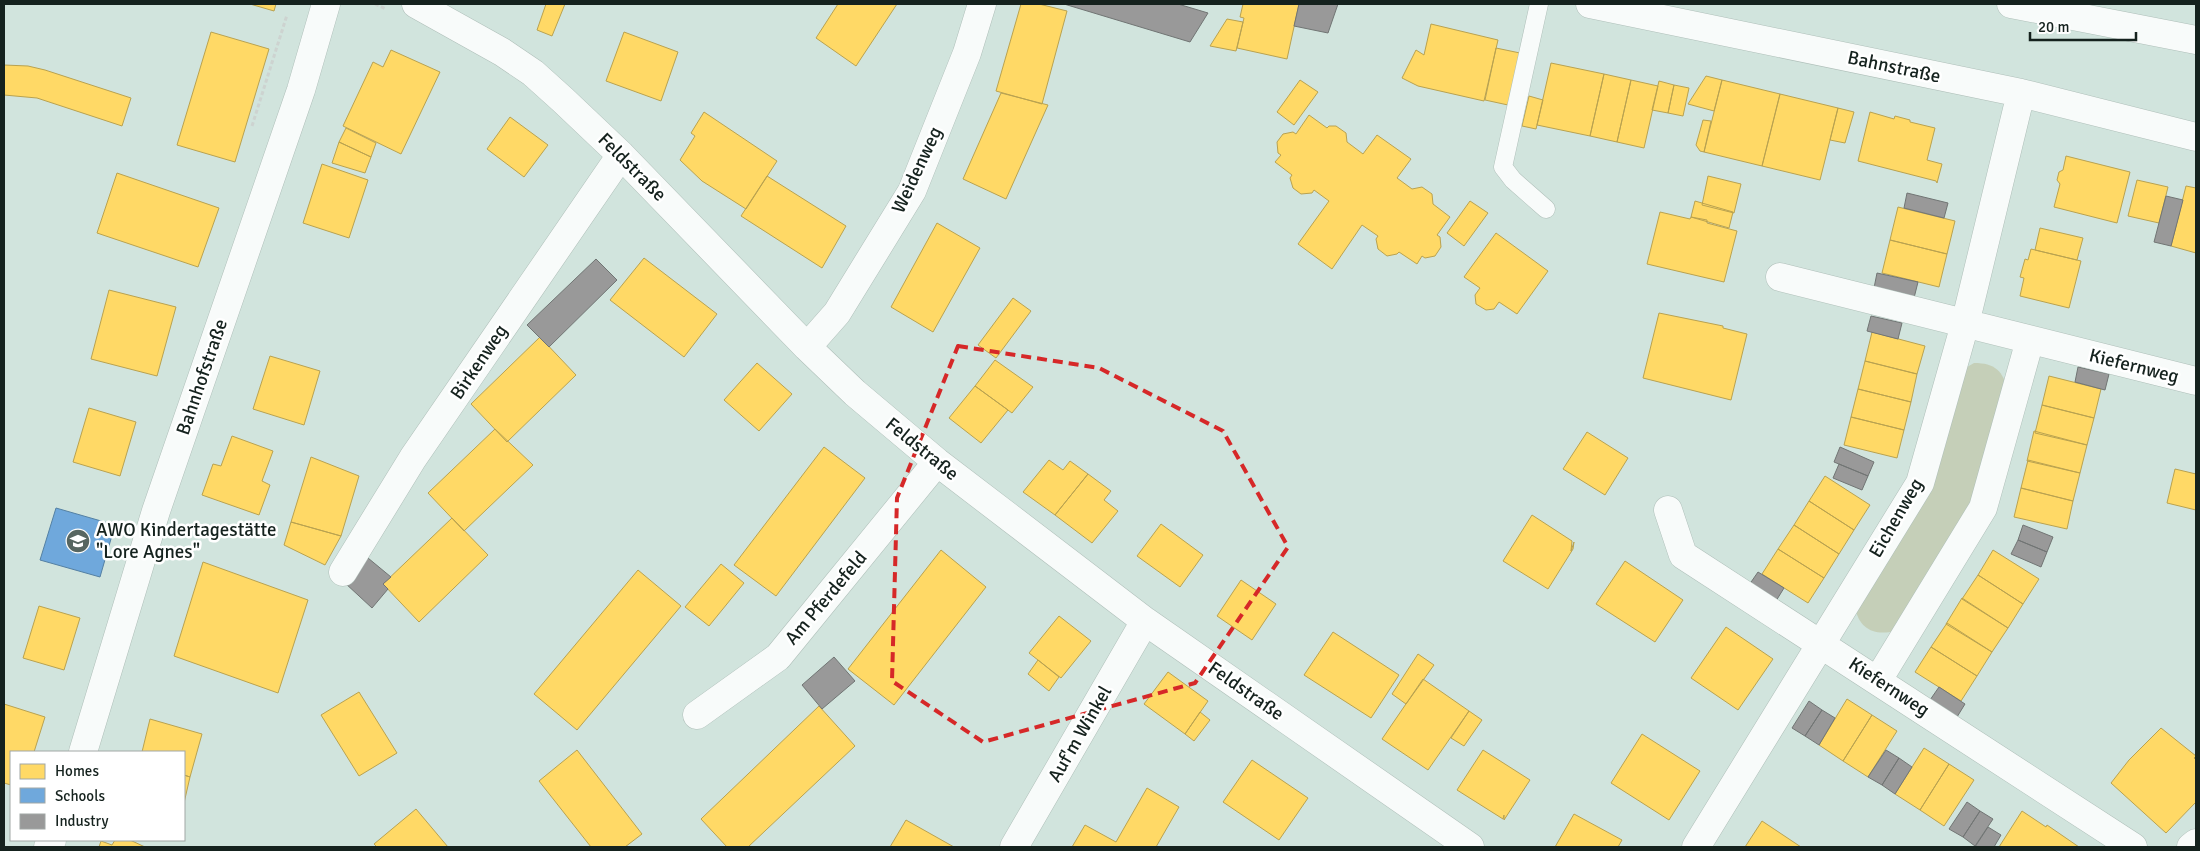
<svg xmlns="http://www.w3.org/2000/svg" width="2200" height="851" font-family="Signika,sans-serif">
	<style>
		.green { fill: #c5cfb8 }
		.homes { fill: #ffd966; stroke: #b9a250 }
		.schools { fill: #6fa8dc; stroke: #5480a3 }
		.industry { fill: #999; stroke: #717574 }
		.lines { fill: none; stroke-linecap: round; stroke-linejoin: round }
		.lane-casing { stroke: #afbfb9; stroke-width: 19 }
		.street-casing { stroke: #afbfb9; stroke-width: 29 }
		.primary-casing { stroke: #afbfb9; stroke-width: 29 }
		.path { stroke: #cdd3d0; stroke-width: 3; stroke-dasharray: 4 2.5; stroke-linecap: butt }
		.lane { stroke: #f8fbfa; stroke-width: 18 }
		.street { stroke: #f8fbfa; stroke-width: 28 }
		.primary { stroke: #f8fbfa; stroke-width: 28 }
		.marked { fill: none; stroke: #d62828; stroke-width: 4; stroke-dasharray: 10 6; stroke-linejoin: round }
		.labels { text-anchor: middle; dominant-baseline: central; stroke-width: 5; stroke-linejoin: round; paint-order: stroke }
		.street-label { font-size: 19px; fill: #15221e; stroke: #fff }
		.poi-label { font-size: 19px; fill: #15221e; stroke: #fff; text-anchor: start }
	</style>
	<rect width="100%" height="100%" fill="#d1e4dd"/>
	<path class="green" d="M 1974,363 C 1995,363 2003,371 2008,391 L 1982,486 L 1895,631 C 1874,636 1859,629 1855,607 L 1962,370 Z"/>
	<path class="homes" d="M 250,4 L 276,4 L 274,11 Z
		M 546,4 L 565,4 L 552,36 L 537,30 Z
		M 838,4 L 897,4 L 856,66 L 816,38 Z
		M 1021,4 L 1039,4 L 1067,11 L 1042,104 L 996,91 Z
		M 1243,4 L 1299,4 L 1287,59 L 1237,48 L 1244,18 L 1240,17 Z
		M 1227,19 L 1243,22 L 1236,51 L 1210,46 Z
		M 1431,24 L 1498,40 L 1484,101 L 1418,86 L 1402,78 L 1416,50 L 1424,55 Z
		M 211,32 L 269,49 L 235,162 L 177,145 Z
		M 624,32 L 678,52 L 661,101 L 606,81 Z
		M 1496,48 L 1520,53 L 1508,105 L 1485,100 Z
		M 391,50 L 440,72 L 401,154 L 343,126 L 373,62 L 383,67 Z
		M 1551,63 L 1604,74 L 1590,136 L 1537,125 Z
		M 4,65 L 28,66 L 45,70 L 131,98 L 122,126 L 37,98 L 4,95 Z
		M 1604,74 L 1631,80 L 1617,142 L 1590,136 Z
		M 1706,76 L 1722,80 L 1714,111 L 1688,104 Z
		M 1300,80 L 1318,92 L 1294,125 L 1277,112 Z
		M 1631,80 L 1658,86 L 1644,148 L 1617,142 Z
		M 1722,80 L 1780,94 L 1762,166 L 1704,152 Z
		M 1659,81 L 1674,85 L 1668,113 L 1652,110 Z
		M 1674,85 L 1689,88 L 1683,116 L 1668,113 Z
		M 1001,93 L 1048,105 L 1006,199 L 963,179 Z
		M 1780,94 L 1838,108 L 1820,180 L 1762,166 Z
		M 1529,96 L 1543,100 L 1536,129 L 1522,126 Z
		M 1838,108 L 1854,112 L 1845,143 L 1830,140 Z
		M 704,112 L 777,161 L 746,209 L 702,181 L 680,160 L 695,136 L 691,133 Z
		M 1870,112 L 1894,119 L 1895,116 L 1910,120 L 1910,122 L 1935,128 L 1927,160 L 1942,164 L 1937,183 L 1936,181 L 1858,161 Z
		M 1309,115 L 1327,128 L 1329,126 L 1336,126 L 1346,133 L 1347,142 L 1363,154 L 1377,135 L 1411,159 L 1397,178 L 1412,189 L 1422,187 L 1432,194 L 1433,204 L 1450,217 L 1437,235 L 1440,237 L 1441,247 L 1435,256 L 1425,258 L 1422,256 L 1417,264 L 1399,252 L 1397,254 L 1387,256 L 1378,249 L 1376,239 L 1378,236 L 1362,225 L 1332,269 L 1298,244 L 1329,201 L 1314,190 L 1312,193 L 1301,194 L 1293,188 L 1290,178 L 1292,175 L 1275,162 L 1281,155 L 1278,153 L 1277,142 L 1283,134 L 1293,132 L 1296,134 Z
		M 510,117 L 548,145 L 524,177 L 487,149 Z
		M 1703,120 L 1711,121 L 1704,152 L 1700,151 L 1696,145 Z
		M 346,128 L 376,143 L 371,157 L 339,142 Z
		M 339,142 L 371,157 L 365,173 L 332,163 Z
		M 2066,156 L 2130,172 L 2117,223 L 2054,207 L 2060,184 L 2057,180 L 2059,172 L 2063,170 Z
		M 322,164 L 368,180 L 349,238 L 303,223 Z
		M 117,173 L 219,208 L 198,267 L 97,233 Z
		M 767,176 L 846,226 L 822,268 L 741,216 Z
		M 1708,176 L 1741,184 L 1734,213 L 1702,205 Z
		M 2137,180 L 2168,187 L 2159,223 L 2128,216 Z
		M 2186,186 L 2196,188 L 2196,253 L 2171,246 Z
		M 1470,201 L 1488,213 L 1464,246 L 1447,233 Z
		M 1695,201 L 1733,212 L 1729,228 L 1691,217 Z
		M 1898,207 L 1955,221 L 1947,254 L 1890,240 Z
		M 1660,212 L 1690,219 L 1691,217 L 1707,220 L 1707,223 L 1737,231 L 1724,282 L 1647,264 Z
		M 937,223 L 980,248 L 933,332 L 891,307 Z
		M 2040,228 L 2083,238 L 2077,260 L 2035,250 Z
		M 1496,233 L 1548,271 L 1517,314 L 1499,302 L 1494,309 L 1486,310 L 1476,304 L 1475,295 L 1480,288 L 1464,277 Z
		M 1890,240 L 1947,254 L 1939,287 L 1882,273 Z
		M 2031,249 L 2081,261 L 2069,308 L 2020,296 L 2024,278 L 2020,277 L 2025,259 L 2028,260 Z
		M 644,258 L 717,314 L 684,357 L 610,300 Z
		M 109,290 L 176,307 L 157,376 L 91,359 Z
		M 1013,298 L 1031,311 L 996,358 L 978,345 Z
		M 1659,313 L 1723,326 L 1723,328 L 1747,334 L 1731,400 L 1643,378 Z
		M 1872,332 L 1925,346 L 1917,374 L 1865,361 Z
		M 540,337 L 576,375 L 507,442 L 471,404 Z
		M 270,356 L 320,371 L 304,425 L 253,409 Z
		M 995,360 L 1033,387 L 1012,413 L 975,386 Z
		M 1865,361 L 1917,374 L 1911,402 L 1858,389 Z
		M 757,363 L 792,394 L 759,431 L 724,400 Z
		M 2049,376 L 2101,389 L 2094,418 L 2042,405 Z
		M 975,386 L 1008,410 L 981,443 L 949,418 Z
		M 1858,389 L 1911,402 L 1904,430 L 1851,417 Z
		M 2042,405 L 2094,418 L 2087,445 L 2035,433 Z
		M 89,408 L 136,422 L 120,476 L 73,462 Z
		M 1851,417 L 1904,430 L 1897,458 L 1844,445 Z
		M 495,429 L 533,465 L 464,531 L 428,493 Z
		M 2034,431 L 2087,445 L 2080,473 L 2027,461 Z
		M 1587,432 L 1628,458 L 1605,495 L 1563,469 Z
		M 232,436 L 273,451 L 262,481 L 270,485 L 259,515 L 202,495 L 213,464 L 221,466 Z
		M 824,447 L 865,478 L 776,596 L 734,565 Z
		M 311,457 L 359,476 L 341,536 L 291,522 Z
		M 1049,460 L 1063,470 L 1070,461 L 1088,474 L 1055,515 L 1023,492 Z
		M 2028,460 L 2080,473 L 2073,501 L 2021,488 Z
		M 2175,469 L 2196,474 L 2196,510 L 2167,503 Z
		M 1088,474 L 1111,491 L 1104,500 L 1118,511 L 1092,543 L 1055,515 Z
		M 1825,476 L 1870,505 L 1854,530 L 1809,501 Z
		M 2021,488 L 2073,501 L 2067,529 L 2014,517 Z
		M 1809,501 L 1854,530 L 1839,554 L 1794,525 Z
		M 1532,515 L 1572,541 L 1571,551 L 1574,542 L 1573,549 L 1548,589 L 1503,561 Z
		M 452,518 L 488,555 L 419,622 L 383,584 Z
		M 291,522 L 341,536 L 325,565 L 284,545 Z
		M 1161,524 L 1203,555 L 1180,587 L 1137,556 Z
		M 1794,525 L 1839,554 L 1824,578 L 1778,549 Z
		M 1778,549 L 1824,578 L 1808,603 L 1762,574 Z
		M 941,550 L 986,587 L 894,705 L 848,669 Z
		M 1993,550 L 2039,579 L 2023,604 L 1978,575 Z
		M 1625,561 L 1683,600 L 1655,642 L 1596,604 Z
		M 203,562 L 308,600 L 278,693 L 174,656 Z
		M 721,564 L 744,583 L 709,626 L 685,607 Z
		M 638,570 L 681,606 L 577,730 L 534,694 Z
		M 1978,575 L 2023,604 L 2008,628 L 1962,599 Z
		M 1241,580 L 1276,604 L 1252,640 L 1217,616 Z
		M 1962,598 L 2008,628 L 1992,652 L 1946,624 Z
		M 39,606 L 80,618 L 64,670 L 23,658 Z
		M 1059,616 L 1091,641 L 1061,678 L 1029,653 Z
		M 1947,623 L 1992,652 L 1977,676 L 1931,647 Z
		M 1726,627 L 1773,659 L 1738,710 L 1691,678 Z
		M 1333,632 L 1399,675 L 1371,718 L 1304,675 Z
		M 1931,647 L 1977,676 L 1961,701 L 1915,672 Z
		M 1418,654 L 1434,665 L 1406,704 L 1392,694 Z
		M 1038,660 L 1059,677 L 1049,691 L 1028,674 Z
		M 1168,672 L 1208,701 L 1185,734 L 1144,704 Z
		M 1423,679 L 1469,711 L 1428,770 L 1382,739 Z
		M 359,692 L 397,753 L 359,776 L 321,715 Z
		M 1847,699 L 1872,715 L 1843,761 L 1819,745 Z
		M 4,704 L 45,717 L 34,752 L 11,752 L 11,785 L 4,783 Z
		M 819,706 L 855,746 L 748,847 L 727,847 L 701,819 Z
		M 1469,711 L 1482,720 L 1464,746 L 1451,738 Z
		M 1200,712 L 1210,720 L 1194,741 L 1185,734 Z
		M 1872,715 L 1897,731 L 1868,777 L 1843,761 Z
		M 150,719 L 202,734 L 190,777 L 184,775 L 184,752 L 142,752 Z
		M 2161,728 L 2196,756 L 2194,758 L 2196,760 L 2196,802 L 2166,833 L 2111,783 L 2129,760 Z
		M 1642,734 L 1700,771 L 1669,820 L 1611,783 Z
		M 1924,748 L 1949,764 L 1920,810 L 1895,794 Z
		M 577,750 L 642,834 L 625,847 L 591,847 L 539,781 Z
		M 1483,750 L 1530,780 L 1504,820 L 1504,815 L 1503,819 L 1457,790 Z
		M 1252,760 L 1308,798 L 1279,840 L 1223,802 Z
		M 1949,764 L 1974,780 L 1944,826 L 1920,810 Z
		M 184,775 L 190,777 L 184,803 Z
		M 1147,788 L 1179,807 L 1156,847 L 1072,847 L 1085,825 L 1116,842 Z
		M 416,809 L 448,847 L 377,847 L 374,844 Z
		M 2022,811 L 2046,827 L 2047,825 L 2079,847 L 1999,847 Z
		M 1574,814 L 1622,840 L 1618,847 L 1555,847 Z
		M 906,820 L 954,847 L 890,847 Z
		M 1762,821 L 1801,847 L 1745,847 Z
		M 115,840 L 130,840 L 145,847 L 99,847 L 101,841 L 112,845 Z"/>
	<path class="schools" d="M 56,508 L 115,525 L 100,577 L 40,560 Z"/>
	<path class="industry" d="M 1064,4 L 1178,4 L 1208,13 L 1190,42 Z
		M 1299,4 L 1338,4 L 1328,33 L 1294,26 Z
		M 1907,193 L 1948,203 L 1944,218 L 1904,208 Z
		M 2166,196 L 2183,200 L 2171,246 L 2154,242 Z
		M 596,259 L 617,280 L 549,347 L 527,325 Z
		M 1877,273 L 1918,282 L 1914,298 L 1874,288 Z
		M 1871,316 L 1902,323 L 1898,339 L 1867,331 Z
		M 2078,367 L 2109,374 L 2105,390 L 2075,382 Z
		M 1840,447 L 1874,462 L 1868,476 L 1834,462 Z
		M 1839,464 L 1868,476 L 1862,490 L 1833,478 Z
		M 2023,525 L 2053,537 L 2047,552 L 2018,540 Z
		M 2018,540 L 2047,552 L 2041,567 L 2011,554 Z
		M 368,558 L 391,577 L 383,584 L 388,589 L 372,608 L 345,583 Z
		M 1758,572 L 1784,588 L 1776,601 L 1749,585 Z
		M 834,657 L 855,681 L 822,709 L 802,685 Z
		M 1939,687 L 1965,704 L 1957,717 L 1930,700 Z
		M 1809,701 L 1822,710 L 1805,736 L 1792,728 Z
		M 1822,710 L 1835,718 L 1819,745 L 1805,736 Z
		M 1886,750 L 1899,758 L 1882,785 L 1868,777 Z
		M 1899,758 L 1912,767 L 1895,794 L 1882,785 Z
		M 1967,802 L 1980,811 L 1963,837 L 1949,829 Z
		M 1980,811 L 1993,819 L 1975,846 L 1963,837 Z
		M 1988,827 L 2001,835 L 1994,847 L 1975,847 Z"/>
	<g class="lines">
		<g class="lane-casing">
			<path id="lane" d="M 1539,4 L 1503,167 L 1513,180 L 1546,209"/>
		</g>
		<g class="street-casing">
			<path id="street" d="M 416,4 L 502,52 L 533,73 L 563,100 L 621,155 L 807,347 L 855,393 L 937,462 L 1145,621 L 1470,847
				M 1590,4 L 2021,93 L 2196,137
				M 1780,277 L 2196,381
				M 807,347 L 837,313 L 912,191 L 967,53 L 982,4
				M 1668,510 L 1683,555 L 2133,847
				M 343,572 L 413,458 L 621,155
				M 1878,680 L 1983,508 L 2030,340
				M 697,715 L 778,657 L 937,462
				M 83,752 L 156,511 L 301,90 L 326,4
				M 48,847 L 52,840
				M 1014,847 L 1145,621
				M 1696,847 L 1920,483 L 1965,324 L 2021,93
				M 2191,847 L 2196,843"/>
		</g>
		<g class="primary-casing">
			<path id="primary" d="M 2011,4 L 2196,40"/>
		</g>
		<path class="path" d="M 375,4 L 386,9
			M 252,126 L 287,15"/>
		<use href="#lane" class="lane"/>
		<use href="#street" class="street"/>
		<use href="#primary" class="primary"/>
	</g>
	<path class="marked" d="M 958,346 L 1099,368 L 1223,431 L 1288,547 L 1195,683 L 983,742 L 892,681 L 897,498 Z"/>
	<defs>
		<g id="school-disc" transform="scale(1.25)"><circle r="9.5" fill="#576661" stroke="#fff"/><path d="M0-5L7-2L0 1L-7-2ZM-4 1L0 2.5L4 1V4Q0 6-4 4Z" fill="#fff"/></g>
	</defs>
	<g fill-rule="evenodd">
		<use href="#school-disc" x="78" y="541"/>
	</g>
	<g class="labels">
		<g class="street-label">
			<text transform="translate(1894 67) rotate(12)">Bahnstraße</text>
			<text transform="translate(632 167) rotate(45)">Feldstraße</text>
			<text transform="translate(917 170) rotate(-65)">Weidenweg</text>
			<text transform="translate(479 362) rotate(-56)">Birkenweg</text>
			<text transform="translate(2134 366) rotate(14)">Kiefernweg</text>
			<text transform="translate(202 377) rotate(-71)">Bahnhofstraße</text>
			<text transform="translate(922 449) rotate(39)">Feldstraße</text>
			<text transform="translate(1896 518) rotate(-60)">Eichenweg</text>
			<text transform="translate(826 598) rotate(-50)">Am Pferdefeld</text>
			<text transform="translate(1889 687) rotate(33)">Kiefernweg</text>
			<text transform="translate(1246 691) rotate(35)">Feldstraße</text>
			<text transform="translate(1080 734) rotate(-60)">Auf'm Winkel</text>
		</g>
		<g class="poi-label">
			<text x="96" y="530">AWO Kindertagestätte<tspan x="96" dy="22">"Lore Agnes"</tspan></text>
		</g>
	</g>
	<rect width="2200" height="851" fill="none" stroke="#15221e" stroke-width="10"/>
	<rect x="10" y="751" width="175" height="90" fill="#ffffff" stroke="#a1a7a5"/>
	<rect x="20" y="764" width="25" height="15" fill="#ffd966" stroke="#a1a7a5"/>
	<text x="55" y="776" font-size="15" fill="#15221e">Homes</text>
	<rect x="20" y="788" width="25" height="15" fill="#6fa8dc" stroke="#a1a7a5"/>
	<text x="55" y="801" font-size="15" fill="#15221e">Schools</text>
	<rect x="20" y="814" width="25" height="15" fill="#999999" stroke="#a1a7a5"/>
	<text x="55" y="826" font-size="15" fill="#15221e">Industry</text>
	<path d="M2030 32v8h106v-8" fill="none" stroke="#15221e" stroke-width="2.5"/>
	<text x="2038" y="32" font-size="15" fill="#15221e" stroke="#ffffff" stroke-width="4" paint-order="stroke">20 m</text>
</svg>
